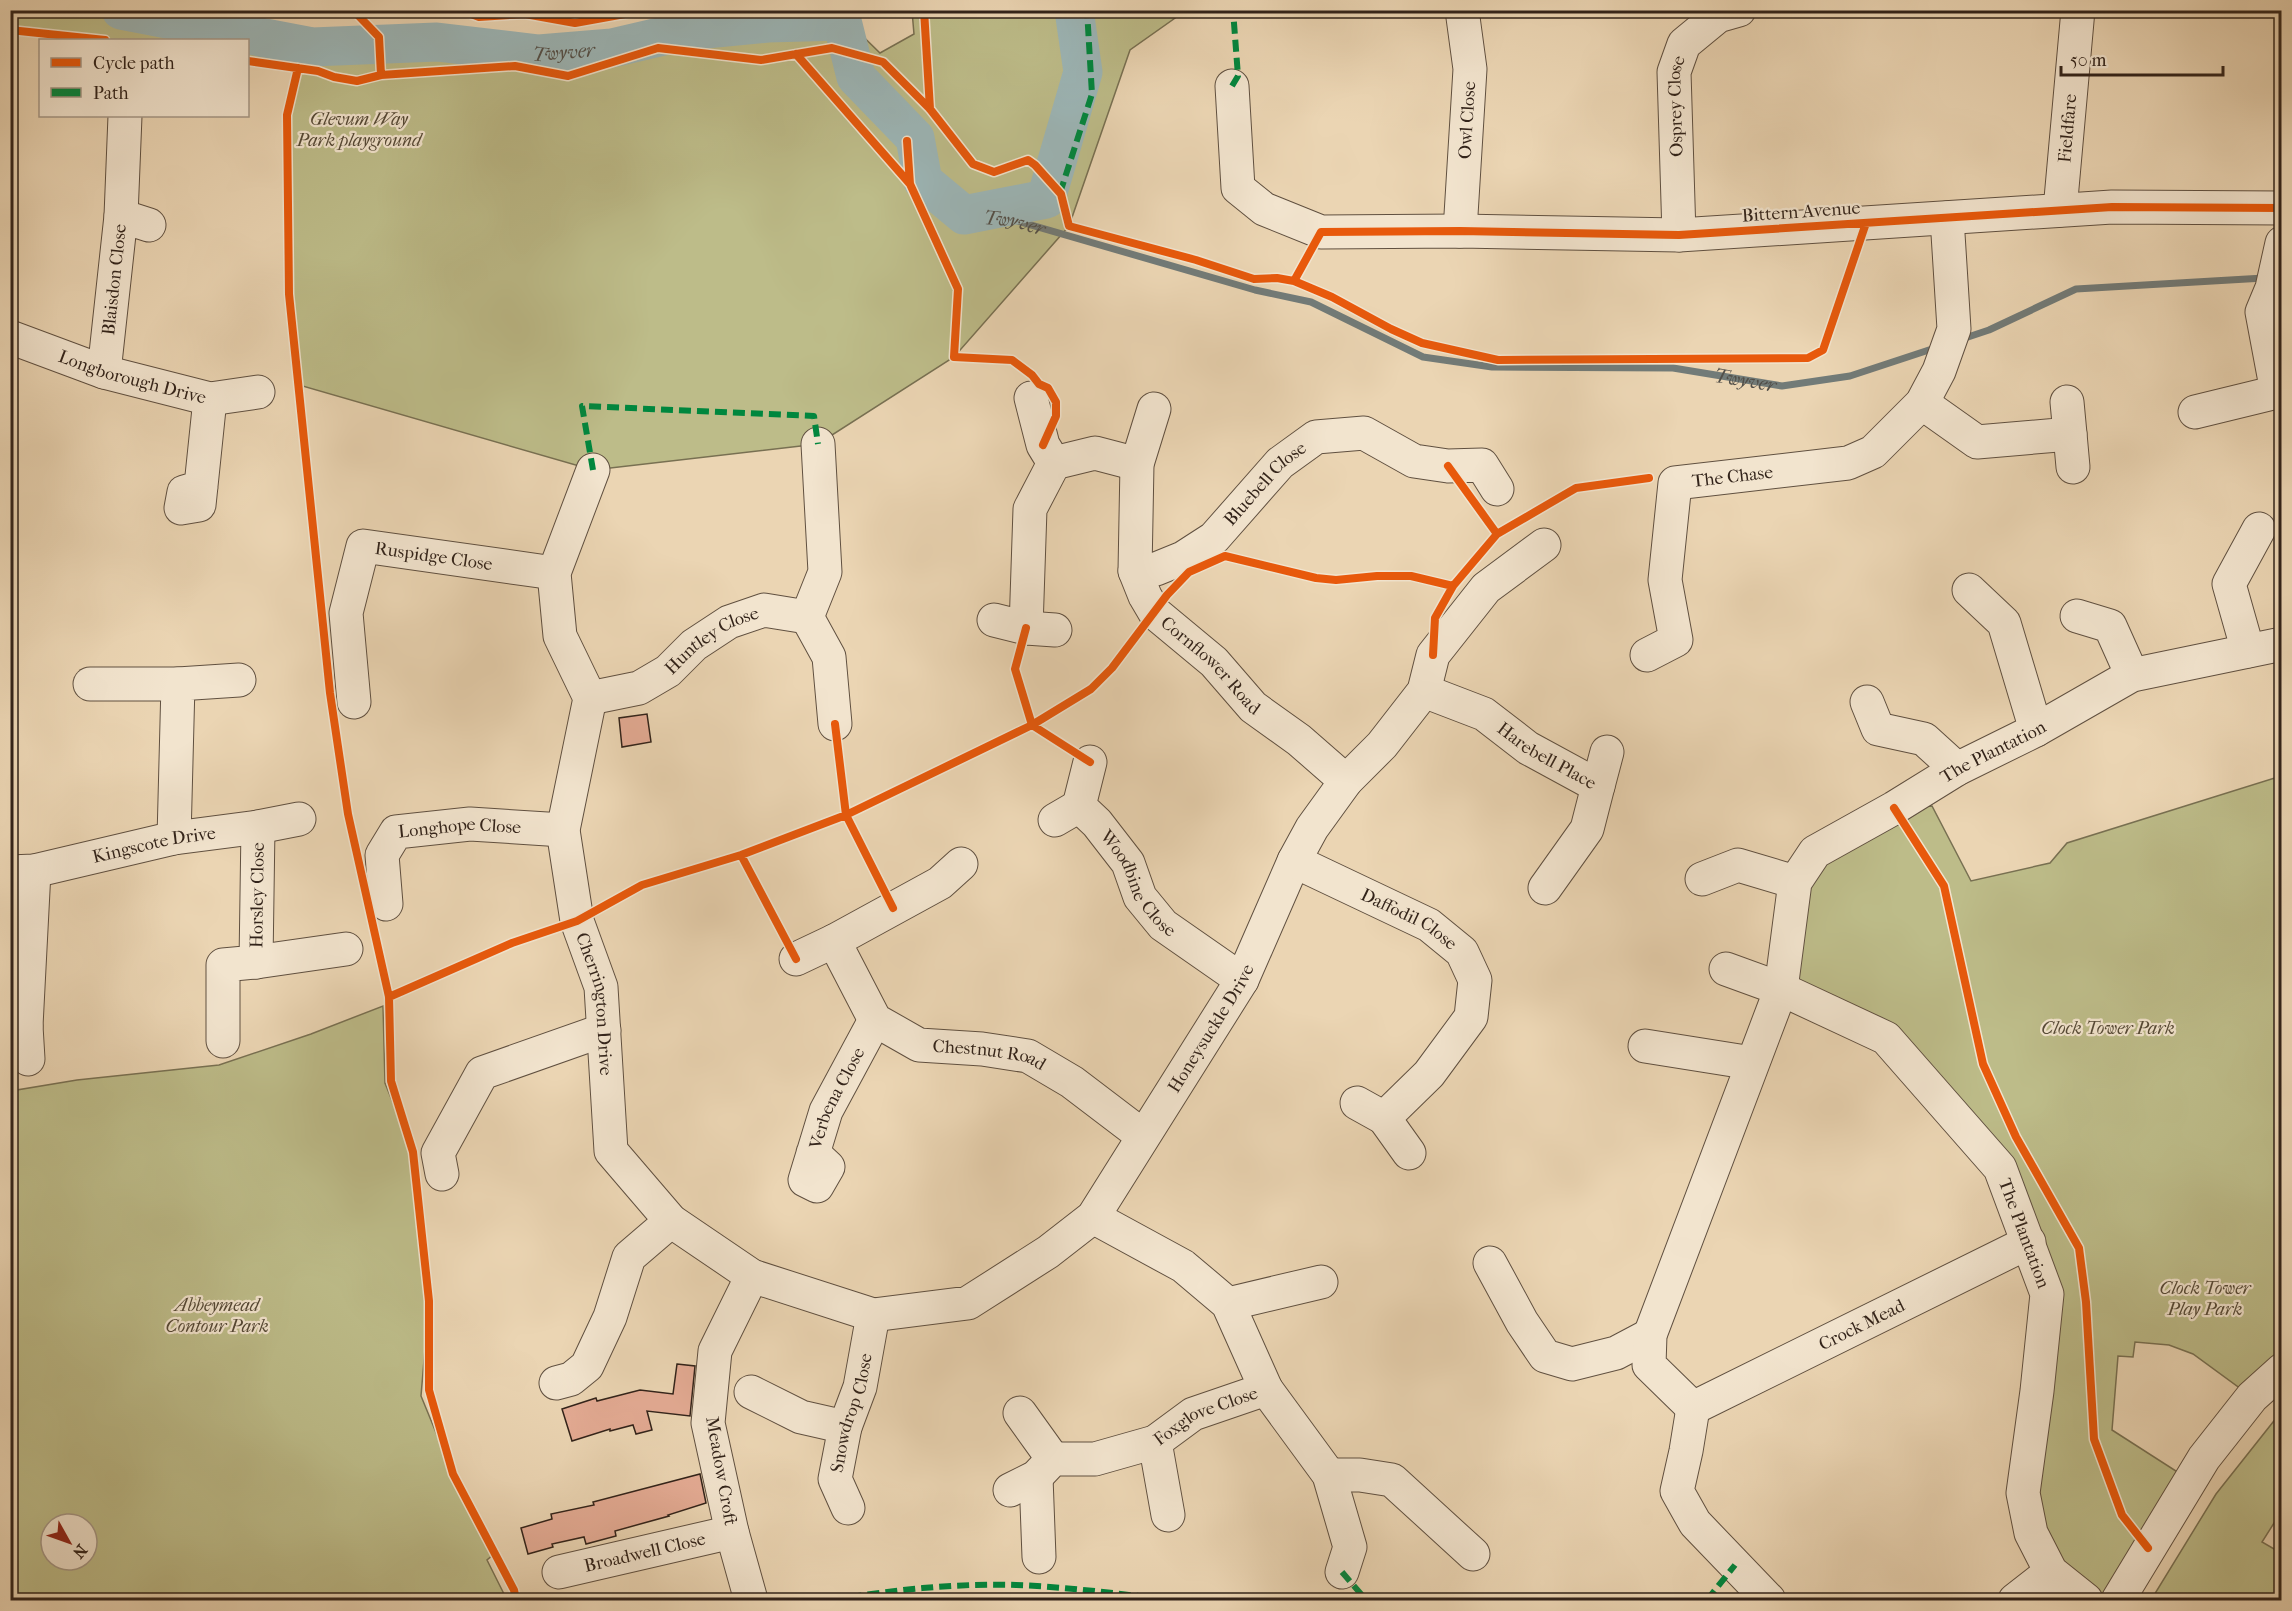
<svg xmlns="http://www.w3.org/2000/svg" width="2292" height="1611" font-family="'IM FELL French Canon',serif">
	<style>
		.green { fill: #bdbc89; stroke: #787052; stroke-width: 1.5; fill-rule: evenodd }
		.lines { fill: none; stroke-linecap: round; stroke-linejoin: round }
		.stream { stroke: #727b78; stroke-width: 7 }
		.river { stroke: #9cb6b7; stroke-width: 39 }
		.building { fill: #e4ab94; stroke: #32231a; stroke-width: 1.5 }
		.minor-casing { stroke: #605040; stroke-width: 35 }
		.minor { stroke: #f2e4ce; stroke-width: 33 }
		.quiet { stroke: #00873e; stroke-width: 6; stroke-dasharray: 12 6; stroke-linecap: butt }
		.cycleway-casing { stroke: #f2e4ce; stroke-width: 11 }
		.cycleway { stroke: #e8590c; stroke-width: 8 }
		.labels { text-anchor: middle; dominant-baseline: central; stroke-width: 4.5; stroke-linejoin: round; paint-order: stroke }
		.street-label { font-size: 18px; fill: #32231a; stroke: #f2e4ce }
		.park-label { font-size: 18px; font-style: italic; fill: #554936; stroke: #f2e4ce }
		.water-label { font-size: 20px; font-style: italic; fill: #524f49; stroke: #f2e4ce }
	</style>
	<rect width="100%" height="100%" fill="#ebd5b3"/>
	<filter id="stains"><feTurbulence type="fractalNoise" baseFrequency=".00333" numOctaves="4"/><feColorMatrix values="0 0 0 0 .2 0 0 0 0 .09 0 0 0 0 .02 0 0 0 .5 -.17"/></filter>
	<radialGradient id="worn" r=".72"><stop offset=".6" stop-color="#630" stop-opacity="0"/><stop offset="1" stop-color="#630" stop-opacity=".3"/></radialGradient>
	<path class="green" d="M 121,10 L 312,47 L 437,42 L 539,54 L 612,48 L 685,31 L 768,23 L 838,12 L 880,53 L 914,34 L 912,11 L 1185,11 L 1130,50 L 1069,226 L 954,357 L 818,444 L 593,470 L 299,385 L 289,294 L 287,115 L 298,68 L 248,61 L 248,40 L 105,40 L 11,30 L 11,11 Z
		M 2281,776 L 2281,1369 L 2252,1397 L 2193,1354 L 2169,1345 L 2135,1342 L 2133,1357 L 2118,1356 L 2112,1430 L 2190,1480 L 2118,1600 L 2086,1600 L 2031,1533 L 2047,1294 L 2000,1168 L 1886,1038 L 1781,989 L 1795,882 L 1894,808 L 1932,806 L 1971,881 L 2050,863 L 2067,843 Z
		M 383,1006 L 385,1083 L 413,1152 L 429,1301 L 421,1396 L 453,1474 L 494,1554 L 487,1560 L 507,1600 L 11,1600 L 11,1091 L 77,1080 L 219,1065 L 311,1034 ZM 51,1524 L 87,1524 L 87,1560 L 51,1560 Z
		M 2281,1412 L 2281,1512 L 2262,1542 L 2281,1553 L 2281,1600 L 2151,1600 L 2216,1494 Z"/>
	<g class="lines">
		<g class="stream">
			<path d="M 839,10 L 842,21"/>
			<path id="s1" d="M 964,215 L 1014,220 L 1255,290 L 1311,302 L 1423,357 L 1492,367 L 1673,368 L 1782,386 L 1850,376 L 1938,347"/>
			<path d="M 1962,339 L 1989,330 L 2076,289 L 2264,278"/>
		</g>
		<path class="river" id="s2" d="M 121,10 L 312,47 L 437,42 L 539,54 L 612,48 L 685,31 L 768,23 L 842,21 L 856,77 L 915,138 L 923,181 L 964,215 L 1046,199 L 1083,72 L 1074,10"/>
	</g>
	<path class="building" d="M 647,714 L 651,742 L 622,747 L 619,718 Z
		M 677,1364 L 695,1366 L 690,1416 L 647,1411 L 652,1430 L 636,1434 L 633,1425 L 610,1431 L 610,1429 L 572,1441 L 562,1409 L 596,1398 L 597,1401 L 640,1390 L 673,1394 Z
		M 700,1474 L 706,1503 L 668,1515 L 669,1516 L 615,1531 L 616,1536 L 586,1544 L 584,1537 L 552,1544 L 553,1547 L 528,1554 L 521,1528 L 552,1519 L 551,1514 L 594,1505 L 593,1502 Z"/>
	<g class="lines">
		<g class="minor-casing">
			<g id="minor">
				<path d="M 1232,86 L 1238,188 L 1264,209 L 1321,232 L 1460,231 L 1679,235 L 2112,207 L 2282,208"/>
				<path id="s3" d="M 2060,210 L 2078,10"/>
				<path d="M 121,216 L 125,116"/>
				<path id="s4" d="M 1460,231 L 1470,69 L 1462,10"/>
				<path id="s5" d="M 1679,235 L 1674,72 L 1684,44 L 1718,16 L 1739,10"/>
				<path id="s6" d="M 10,337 L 104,372 L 210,399 L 258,392"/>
				<path id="s7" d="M 104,372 L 121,216 L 149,225"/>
				<path d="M 1031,398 L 1043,445 L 1054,463"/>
				<path d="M 1922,403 L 1977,442 L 2070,434 L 2067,402"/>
				<path id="s8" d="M 1154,409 L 1137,464 L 1135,571 L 1145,596 L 1155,613 L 1214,662 L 1253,707 L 1299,740 L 1346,781"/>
				<path d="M 2195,412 L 2277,392 L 2262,312 L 2272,288 L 2282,243"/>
				<path d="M 2070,434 L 2073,467"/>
				<path id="s9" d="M 593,470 L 554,573 L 560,636 L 590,698 L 563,830 L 577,921 L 601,987 L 611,1151 L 671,1221 L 752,1276 L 873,1315 L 968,1303 L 1048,1252 L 1093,1217 L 1242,980 L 1294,861 L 1312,828 L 1346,781 L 1382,745 L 1424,691 L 1433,655 L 1486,588 L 1544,545"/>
				<path d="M 201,487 L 184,492 L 181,508 L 199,505 L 210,399"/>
				<path id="s10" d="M 1135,571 L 1156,569 L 1183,558 L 1214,538 L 1280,463 L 1316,437 L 1364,433 L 1414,461 L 1448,466 L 1482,465 L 1497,489"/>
				<path d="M 1969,590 L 2004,623 L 2036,730"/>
				<path d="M 2077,616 L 2110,626 L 2132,675"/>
				<path d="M 807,617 L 829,657 L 835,724"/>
				<path d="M 994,620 L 1026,628 L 1030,509 L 1054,463 L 1095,453 L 1137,464"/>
				<path d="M 1026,628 L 1055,630"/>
				<path d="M 2248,651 L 2229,584 L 2259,529"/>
				<path id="s11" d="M 1647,655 L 1676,640 L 1665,580 L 1675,483 L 1848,463 L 1873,452 L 1922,403 L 1939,371 L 1954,329 L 1947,218"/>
				<path d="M 90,684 L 178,684"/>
				<path id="s12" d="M 1424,691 L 1484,714 L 1528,748 L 1598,786 L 1587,829 L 1545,888"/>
				<path id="s13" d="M 590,698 L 639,688 L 668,671 L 694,645 L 729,622 L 764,610 L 807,617 L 825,572 L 818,444"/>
				<path id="s14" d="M 354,702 L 346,613 L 363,546 L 554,573"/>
				<path d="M 1867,702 L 1878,729 L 1924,739 L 1957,769"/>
				<path id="s15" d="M 1090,762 L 1079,806 L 1097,823 L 1128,863 L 1140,897 L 1163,925 L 1242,980"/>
				<path d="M 1598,786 L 1607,752"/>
				<path d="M 1055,820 L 1079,806"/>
				<path d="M 174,838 L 178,684 L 239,680"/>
				<path id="s16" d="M 1294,861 L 1429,925 L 1462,952 L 1475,980 L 1471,1017 L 1429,1074 L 1384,1118 L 1409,1153"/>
				<path id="s17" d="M 961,864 L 940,883 L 834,941 L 875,1020 L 919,1045 L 982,1049 L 1028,1056 L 1072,1082 L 1143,1136"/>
				<path id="s18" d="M 10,872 L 34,871 L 174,838 L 258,827 L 299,819"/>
				<path d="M 1702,879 L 1738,865 L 1795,882"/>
				<path id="s19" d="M 386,904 L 382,855 L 396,832 L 470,824 L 563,830"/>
				<path d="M 796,959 L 834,941"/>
				<path d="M 256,962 L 346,949"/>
				<path id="s20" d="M 1726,969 L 1781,989 L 1886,1038 L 2000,1168 L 2047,1294 L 2037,1391 L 2023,1493 L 2031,1533 L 2051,1572 L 2086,1600"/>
				<path d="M 10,1025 L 26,1026 L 34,871"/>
				<path d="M 26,1026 L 28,1059"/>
				<path id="s21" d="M 223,1041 L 223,965 L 256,962 L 258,827"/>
				<path d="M 1645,1046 L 1752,1063"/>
				<path d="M 1357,1103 L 1384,1118"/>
				<path id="s22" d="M 813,1153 L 828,1167 L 817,1186 L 805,1180 L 826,1111 L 875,1020"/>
				<path d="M 442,1174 L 438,1153 L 482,1073 L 604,1030"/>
				<path d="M 1490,1263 L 1522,1322 L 1545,1356 L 1572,1364 L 1616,1353 L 1650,1335"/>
				<path d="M 1228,1304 L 1321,1282"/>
				<path d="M 556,1383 L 571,1379 L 587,1366 L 610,1317 L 629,1257 L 671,1221"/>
				<path d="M 1266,1389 L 1329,1475 L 1350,1547 L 1342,1572"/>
				<path d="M 751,1392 L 801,1417 L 845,1427"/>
				<path id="s23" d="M 1693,1408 L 1649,1365 L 1650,1335 L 1781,989 L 1795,882 L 1815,852 L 1894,808 L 1957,769 L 2036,730 L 2132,675 L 2282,644"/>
				<path id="s24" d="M 1693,1408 L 2029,1242"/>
				<path d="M 1693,1408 L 1686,1451 L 1677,1491 L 1695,1523 L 1769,1600"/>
				<path d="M 1020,1413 L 1053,1459"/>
				<path d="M 1155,1442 L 1168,1515"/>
				<path d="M 1329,1475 L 1360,1475 L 1392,1480 L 1473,1554"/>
				<path d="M 1036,1477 L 1039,1557"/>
				<path id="s25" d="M 1010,1490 L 1036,1477 L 1053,1459 L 1095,1459 L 1155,1442 L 1193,1414 L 1266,1389 L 1228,1304 L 1183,1266 L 1093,1217"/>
				<path id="s26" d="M 848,1508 L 835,1479 L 845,1427 L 860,1387 L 873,1315"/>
				<path id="s27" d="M 559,1572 L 732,1532"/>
				<path d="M 751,1600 L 732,1532 L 708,1423 L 715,1351 L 752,1276"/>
				<path d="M 2015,1600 L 2051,1572"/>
				<path d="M 2118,1600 L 2204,1458 L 2252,1397 L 2282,1370"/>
			</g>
		</g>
		<use href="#minor" class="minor"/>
		<path class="quiet" d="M 1232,86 L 1238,76 L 1233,10
			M 1060,193 L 1092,94 L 1087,10
			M 593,470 L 582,406 L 814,416 L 818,444
			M 1342,1572 L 1366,1600
			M 832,1600 C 892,1590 955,1583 1016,1585 C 1068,1587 1120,1594 1172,1600
			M 1707,1600 L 1735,1565"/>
		<g class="cycleway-casing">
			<path id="cycleway" d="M 353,10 L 379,37 L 381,75
				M 461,10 L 479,17 L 525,14 L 575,23 L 647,10
				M 924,10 L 930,109
				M 10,30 L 105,40
				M 796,54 L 910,184
				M 248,61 L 318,71 L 334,77 L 357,81 L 381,75 L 515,66 L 568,76 L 658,48 L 761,60 L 832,48 L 883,62 L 930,109 L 973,164 L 994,172 L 1028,160 L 1035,165 L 1061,194 L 1069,226 L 1196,260 L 1254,279 L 1277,278 L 1294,281 L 1332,297 L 1391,329 L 1422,343 L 1498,360 L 1808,358 L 1823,350 L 1866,223
				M 298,68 L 287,115 L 289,294 L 330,693 L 348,814 L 389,997 L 391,1081 L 413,1152 L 429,1301 L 429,1390 L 453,1474 L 514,1590 L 516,1600
				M 907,141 L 910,184 L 958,289 L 954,357 L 1012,360 L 1032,375 L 1039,384 L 1048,388 L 1056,402 L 1056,416 L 1043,445
				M 1294,281 L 1321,232 L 1460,231 L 1679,235 L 2112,207 L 2282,208
				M 1448,466 L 1497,534
				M 1026,628 L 1015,669 L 1032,725 L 1090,762
				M 1433,655 L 1435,618 L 1453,586 L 1497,534 L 1576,488 L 1649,478
				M 835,724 L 846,815 L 893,908
				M 1894,808 L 1944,886 L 1983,1064 L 2016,1137 L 2079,1248 L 2086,1302 L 2094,1439 L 2122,1515 L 2148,1548
				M 741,855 L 796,959
				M 389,997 L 512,943 L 577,921 L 642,885 L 741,855 L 846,815 L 1032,725 L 1091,689 L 1112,668 L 1167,595 L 1189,572 L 1225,556 L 1316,578 L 1336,580 L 1377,576 L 1411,576 L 1453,586"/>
		</g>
		<use href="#cycleway" class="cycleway"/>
	</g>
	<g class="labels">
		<g class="street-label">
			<text stroke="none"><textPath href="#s5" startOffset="129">Osprey Close</textPath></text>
			<text stroke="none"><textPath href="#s4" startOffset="111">Owl Close</textPath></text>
			<text stroke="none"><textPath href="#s3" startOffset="82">Fieldfare</textPath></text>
			<text transform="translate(1801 212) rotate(-4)">Bittern Avenue</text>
			<text stroke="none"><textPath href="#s7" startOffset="93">Blaisdon Close</textPath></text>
			<text stroke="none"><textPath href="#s6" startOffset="129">Longborough Drive</textPath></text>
			<text stroke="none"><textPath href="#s11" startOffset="249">The Chase</textPath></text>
			<text stroke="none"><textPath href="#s10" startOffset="162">Bluebell Close</textPath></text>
			<text stroke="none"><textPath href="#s14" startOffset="230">Ruspidge Close</textPath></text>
			<text stroke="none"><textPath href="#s13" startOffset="138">Huntley Close</textPath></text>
			<text stroke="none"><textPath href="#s8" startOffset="288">Cornflower Road</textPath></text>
			<text stroke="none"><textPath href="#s23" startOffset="810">The Plantation</textPath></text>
			<text stroke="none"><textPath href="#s12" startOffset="140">Harebell Place</textPath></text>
			<text stroke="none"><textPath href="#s19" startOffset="140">Longhope Close</textPath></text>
			<text stroke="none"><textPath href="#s18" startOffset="147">Kingscote Drive</textPath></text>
			<text stroke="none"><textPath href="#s15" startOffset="144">Woodbine Close</textPath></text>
			<text stroke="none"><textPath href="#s21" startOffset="176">Horsley Close</textPath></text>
			<text stroke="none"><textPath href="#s16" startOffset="129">Daffodil Close</textPath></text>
			<text stroke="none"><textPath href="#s9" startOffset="555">Cherrington Drive</textPath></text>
			<text stroke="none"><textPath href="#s9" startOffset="1491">Honeysuckle Drive</textPath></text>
			<text stroke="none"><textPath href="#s17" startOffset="360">Chestnut Road</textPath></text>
			<text stroke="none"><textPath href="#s22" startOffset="144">Verbena Close</textPath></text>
			<text stroke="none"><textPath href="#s20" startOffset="417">The Plantation</textPath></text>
			<text stroke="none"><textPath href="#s24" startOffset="188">Crock Mead</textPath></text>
			<text stroke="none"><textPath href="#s26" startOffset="100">Snowdrop Close</textPath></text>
			<text stroke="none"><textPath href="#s25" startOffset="216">Foxglove Close</textPath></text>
			<text transform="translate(721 1471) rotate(80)">Meadow Croft</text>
			<text stroke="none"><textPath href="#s27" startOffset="88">Broadwell Close</textPath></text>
		</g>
		<g class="park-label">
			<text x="359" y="119">Glevum Way<tspan x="359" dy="21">Park playground</tspan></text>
			<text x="2108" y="1028">Clock Tower Park</text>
			<text x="2205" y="1288">Clock Tower<tspan x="2205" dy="21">Play Park</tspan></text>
			<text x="217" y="1305">Abbeymead<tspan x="217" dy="21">Contour Park</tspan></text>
		</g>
		<g class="water-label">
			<text stroke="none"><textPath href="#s2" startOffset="447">Twyver</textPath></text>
			<text stroke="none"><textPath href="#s1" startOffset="51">Twyver</textPath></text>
			<text stroke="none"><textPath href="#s1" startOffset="807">Twyver</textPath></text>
		</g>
	</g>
	<rect width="2292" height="1611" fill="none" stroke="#ebd5b3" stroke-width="36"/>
	<rect x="12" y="12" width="2268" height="1587" fill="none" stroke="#32231a" stroke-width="3"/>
	<rect x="18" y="18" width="2256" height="1575" fill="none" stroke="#32231a" stroke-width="1.5"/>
	<rect x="39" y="39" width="210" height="78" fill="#f2e4ce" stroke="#a59786" stroke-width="1.5"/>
	<rect x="51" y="58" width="30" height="9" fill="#e8590c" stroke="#a59786" stroke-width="1.5"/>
	<text x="93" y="69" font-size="18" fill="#32231a">Cycle path</text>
	<rect x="51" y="88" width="30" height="9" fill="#00873e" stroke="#a59786" stroke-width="1.5"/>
	<text x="93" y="99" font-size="18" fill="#32231a">Path</text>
	<g transform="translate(69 1542) rotate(130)"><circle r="28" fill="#f2e4ce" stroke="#a59786" stroke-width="1.5"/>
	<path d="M0-4.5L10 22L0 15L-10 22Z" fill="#8f2418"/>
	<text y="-9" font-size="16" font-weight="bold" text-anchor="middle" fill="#32231a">N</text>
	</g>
	<path d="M2061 66v9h162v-9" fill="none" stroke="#32231a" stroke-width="3"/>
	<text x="2070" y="66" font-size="18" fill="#32231a" stroke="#f2e4ce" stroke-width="4.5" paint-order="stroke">50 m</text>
	<rect width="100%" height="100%" filter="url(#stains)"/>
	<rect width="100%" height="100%" fill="url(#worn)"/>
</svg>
